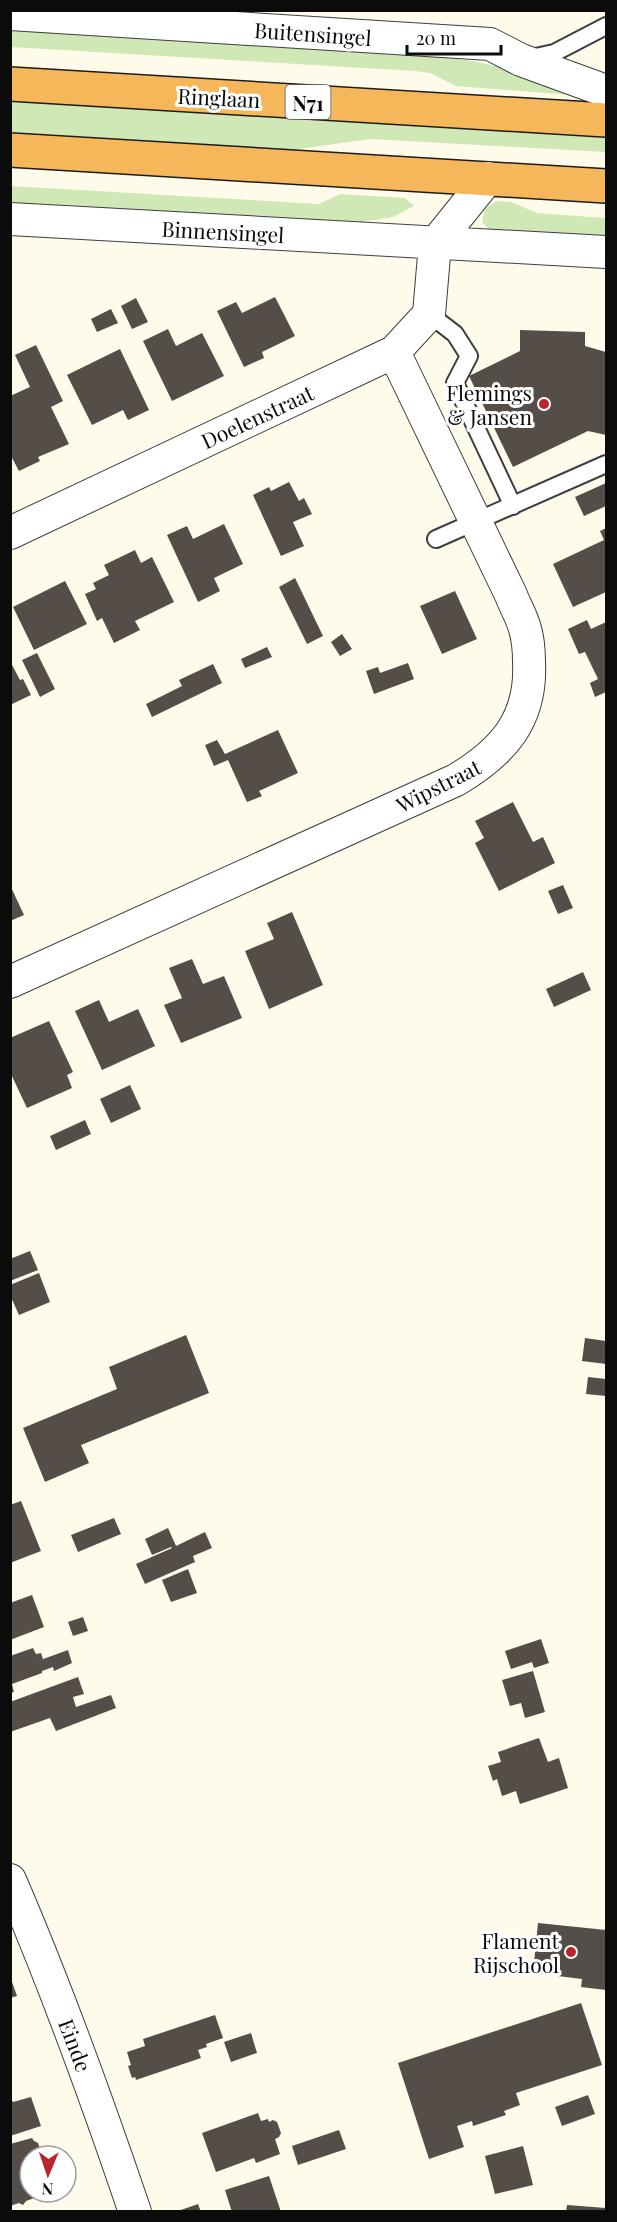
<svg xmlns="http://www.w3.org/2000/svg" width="617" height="2222" font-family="'Playfair Display',serif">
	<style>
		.green { fill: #d0e8b5 }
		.building { fill: #544d48 }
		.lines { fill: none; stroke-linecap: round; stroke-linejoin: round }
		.service-casing { stroke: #3e3e3e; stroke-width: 20 }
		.minor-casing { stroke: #3e3e3e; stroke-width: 34 }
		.trunk-casing { stroke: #1c1c1c; stroke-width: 36 }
		.service { stroke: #fff; stroke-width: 16 }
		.minor { stroke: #fff; stroke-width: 32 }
		.trunk { stroke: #f6b65a; stroke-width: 33 }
		.poi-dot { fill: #bb242c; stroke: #fff; stroke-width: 2 }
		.labels { text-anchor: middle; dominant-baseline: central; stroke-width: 6; stroke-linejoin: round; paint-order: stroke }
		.shield { fill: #fff; stroke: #545454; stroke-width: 1.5 }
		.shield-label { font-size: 20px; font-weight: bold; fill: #0b0b0b }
		.street-label { font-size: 21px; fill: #0b0b0b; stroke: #fff }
		.poi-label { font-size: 21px; fill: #0b0b0b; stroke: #fff; text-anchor: end }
	</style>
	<rect width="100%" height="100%" fill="#fffbea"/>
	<path class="green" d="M 10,28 L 422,54 L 472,61 L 518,71 L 568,91 L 572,95 L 456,86 L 430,73 L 415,71 L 11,47 Z
		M 10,100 L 397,123 L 606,138 L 606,152 L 370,139 L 293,150 L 11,132 Z
		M 10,186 L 319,204 L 340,194 L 405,198 L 414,206 L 393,217 L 349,224 L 11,207 Z
		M 496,201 L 511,202 L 537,213 L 606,218 L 606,239 L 492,233 L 482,222 L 485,209 Z"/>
	<path class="building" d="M 275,297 L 295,336 L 262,352 L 264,358 L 244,367 L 217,311 L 236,302 L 242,313 Z
		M 136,298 L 148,322 L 132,329 L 121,306 Z
		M 111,309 L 118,323 L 97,332 L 91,319 Z
		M 168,329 L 176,346 L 202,333 L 224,376 L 172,401 L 143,341 Z
		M 520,330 L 585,332 L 585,346 L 606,352 L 606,435 L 588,431 L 513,467 L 469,376 L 520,351 Z
		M 36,345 L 63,401 L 51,407 L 69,444 L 38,457 L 40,461 L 19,471 L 10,454 L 10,396 L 30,387 L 15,355 Z
		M 120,349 L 149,410 L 128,420 L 123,410 L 92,425 L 67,375 Z
		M 289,482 L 299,501 L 304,498 L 312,514 L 293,522 L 304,546 L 281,556 L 253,495 L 269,487 L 271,491 Z
		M 606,483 L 606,506 L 584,516 L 575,497 Z
		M 224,524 L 243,564 L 214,578 L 220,591 L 198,602 L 167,535 L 187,526 L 193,539 Z
		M 606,528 L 606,592 L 573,607 L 553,564 L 604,540 L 600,531 Z
		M 135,550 L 141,563 L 152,557 L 174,602 L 135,621 L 140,630 L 114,643 L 102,618 L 97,621 L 85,594 L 96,589 L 93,583 L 109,575 L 104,565 Z
		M 295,578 L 323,636 L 307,644 L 279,587 Z
		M 65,581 L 87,624 L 34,650 L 13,607 Z
		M 455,591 L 477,639 L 442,654 L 420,606 Z
		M 587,620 L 591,629 L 606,622 L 606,692 L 595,697 L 590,683 L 598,679 L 585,652 L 579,654 L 568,629 Z
		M 342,634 L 352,649 L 340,656 L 331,642 Z
		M 267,647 L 272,657 L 245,668 L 241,659 Z
		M 37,653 L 55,689 L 40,697 L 22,660 Z
		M 10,661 L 20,680 L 23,679 L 31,695 L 10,705 Z
		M 408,663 L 414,679 L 374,694 L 366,671 L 378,667 L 380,673 Z
		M 213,664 L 222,683 L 152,717 L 146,704 L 182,686 L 179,680 Z
		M 278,730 L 298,773 L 259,791 L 262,796 L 247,802 L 228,760 L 214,766 L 205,745 L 217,740 L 225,754 Z
		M 513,802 L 533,842 L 543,837 L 555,863 L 499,891 L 475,843 L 484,838 L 475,821 Z
		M 10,885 L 24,915 L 10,921 Z
		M 563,885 L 573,908 L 558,914 L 548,891 Z
		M 292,912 L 323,985 L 269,1009 L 245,951 L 274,939 L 267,923 Z
		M 192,959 L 203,984 L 224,976 L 242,1018 L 181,1043 L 164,1005 L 182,998 L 169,968 Z
		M 583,972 L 591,990 L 554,1007 L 546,989 Z
		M 99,1000 L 109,1022 L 138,1009 L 155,1046 L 102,1070 L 75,1011 Z
		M 49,1021 L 73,1072 L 67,1075 L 72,1088 L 27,1108 L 10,1072 L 10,1038 Z
		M 130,1085 L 141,1109 L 111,1123 L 100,1099 Z
		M 85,1120 L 91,1134 L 56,1150 L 50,1136 Z
		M 30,1251 L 38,1270 L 10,1281 L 10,1259 Z
		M 39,1273 L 50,1302 L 19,1315 L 10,1295 L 10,1285 Z
		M 186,1335 L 209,1393 L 81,1445 L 89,1463 L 45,1482 L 23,1428 L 117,1389 L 109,1367 Z
		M 585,1338 L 606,1341 L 606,1364 L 582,1361 Z
		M 588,1377 L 606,1379 L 606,1396 L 586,1394 Z
		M 21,1501 L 41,1551 L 10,1563 L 10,1505 Z
		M 114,1518 L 121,1534 L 78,1552 L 71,1535 Z
		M 168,1528 L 176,1546 L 205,1532 L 212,1548 L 193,1556 L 195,1562 L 145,1584 L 136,1564 L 172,1548 L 171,1547 L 152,1555 L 145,1539 Z
		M 188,1569 L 197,1593 L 171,1602 L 162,1580 Z
		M 32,1595 L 44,1627 L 10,1640 L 10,1603 Z
		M 83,1617 L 88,1631 L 73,1636 L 68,1622 Z
		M 541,1639 L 549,1663 L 534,1668 L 532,1662 L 511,1669 L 505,1651 Z
		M 33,1648 L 36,1654 L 41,1653 L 43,1659 L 13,1670 L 68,1650 L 72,1663 L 54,1671 L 53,1667 L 42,1671 L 42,1673 L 12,1684 L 14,1692 L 10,1693 L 10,1656 Z
		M 533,1671 L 545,1712 L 525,1718 L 521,1703 L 510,1706 L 502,1680 Z
		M 78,1677 L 84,1694 L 73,1697 L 76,1707 L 111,1695 L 116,1708 L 56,1731 L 50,1718 L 10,1732 L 10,1702 Z
		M 539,1738 L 548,1762 L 559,1758 L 568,1788 L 520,1804 L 516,1791 L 502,1796 L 497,1779 L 493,1781 L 488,1766 L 501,1762 L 498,1752 Z
		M 538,1923 L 606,1930 L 606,1990 L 581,1987 L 582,1979 L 533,1973 Z
		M 11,1979 L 17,1996 L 10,1998 L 10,1980 Z
		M 581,2003 L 602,2065 L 516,2093 L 520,2105 L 504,2111 L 506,2115 L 473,2126 L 472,2121 L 457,2126 L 464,2147 L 429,2159 L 398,2063 Z
		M 215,2015 L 223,2038 L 206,2044 L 207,2047 L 198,2050 L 201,2058 L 136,2080 L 135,2077 L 132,2078 L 128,2066 L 131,2065 L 127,2052 L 145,2046 L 143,2039 Z
		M 251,2033 L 257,2053 L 231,2062 L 224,2042 Z
		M 588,2095 L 595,2114 L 562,2126 L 555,2107 Z
		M 10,2097 L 13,2102 L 31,2097 L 41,2126 L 10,2136 Z
		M 258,2113 L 261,2121 L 268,2119 L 269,2122 L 273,2120 L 277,2122 L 281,2133 L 279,2137 L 275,2139 L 280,2154 L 256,2163 L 254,2158 L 216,2172 L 202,2133 Z
		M 339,2130 L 346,2149 L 298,2165 L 292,2146 Z
		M 32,2138 L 34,2141 L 38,2143 L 41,2152 L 39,2156 L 30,2156 L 30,2192 L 35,2192 L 37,2197 L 26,2201 L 23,2205 L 19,2203 L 10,2206 L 10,2144 Z
		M 523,2146 L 533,2185 L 495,2194 L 485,2156 Z
		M 269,2176 L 281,2212 L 232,2212 L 225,2190 Z
		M 198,2204 L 201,2212 L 178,2212 L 178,2211 Z
		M 567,2205 L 606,2208 L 606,2212 L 566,2212 Z"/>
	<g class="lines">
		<g class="service-casing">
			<path id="service" d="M 531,58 L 554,53 L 606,26
				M 429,314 L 455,334 L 469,356 L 455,383 L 513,506
				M 436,539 L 606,464"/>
		</g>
		<g class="minor-casing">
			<path id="minor" d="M 10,14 L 490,44 L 521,60 L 606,91
				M 10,219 L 606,252
				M 435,244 L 488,178
				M 10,533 L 394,352 L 429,314 L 435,244
				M 10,982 L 456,780 C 503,752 532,720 529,662 C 529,651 528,639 525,629 C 522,617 515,606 511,595 L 394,352
				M 10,1880 C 57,1989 97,2100 135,2212"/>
		</g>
		<g class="trunk-casing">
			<path id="trunk" d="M 10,84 L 606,120
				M 10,150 L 606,186"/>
		</g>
		<use href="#service" class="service"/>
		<use href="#minor" class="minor"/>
		<use href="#trunk" class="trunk"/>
	</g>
	<g class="poi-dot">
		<circle cx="544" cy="404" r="6"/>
		<circle cx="571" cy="1952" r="6"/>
	</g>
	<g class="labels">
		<rect class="shield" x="285.5" y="85" width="45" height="34" rx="4.5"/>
		<g class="shield-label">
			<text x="308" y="102">N71</text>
		</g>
		<g class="street-label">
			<text transform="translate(313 33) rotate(4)">Buitensingel</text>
			<text transform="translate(219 97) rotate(3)">Ringlaan</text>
			<text transform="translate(223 231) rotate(3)">Binnensingel</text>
			<text transform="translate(257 416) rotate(-25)">Doelenstraat</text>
			<text transform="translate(438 785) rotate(-27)">Wipstraat</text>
			<text transform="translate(76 2045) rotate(69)">Einde</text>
		</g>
		<g class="poi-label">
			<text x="532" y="392">Flemings<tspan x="532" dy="24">&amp; Jansen</tspan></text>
			<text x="559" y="1940">Flament<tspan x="559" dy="24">Rijschool</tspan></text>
		</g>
	</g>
	<rect width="617" height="2222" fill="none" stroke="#0b0b0b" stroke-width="24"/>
	<g transform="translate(48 2174) rotate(182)"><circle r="28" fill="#ffffff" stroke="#9d9d9d" stroke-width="1.5"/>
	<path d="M0-4.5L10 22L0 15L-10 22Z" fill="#bb242c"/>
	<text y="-9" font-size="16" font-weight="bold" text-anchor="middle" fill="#0b0b0b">N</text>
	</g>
	<path d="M407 45v9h94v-9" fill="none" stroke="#0b0b0b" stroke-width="3"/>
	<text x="416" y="45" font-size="18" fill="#0b0b0b" stroke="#ffffff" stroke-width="4.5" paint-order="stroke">20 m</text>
</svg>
